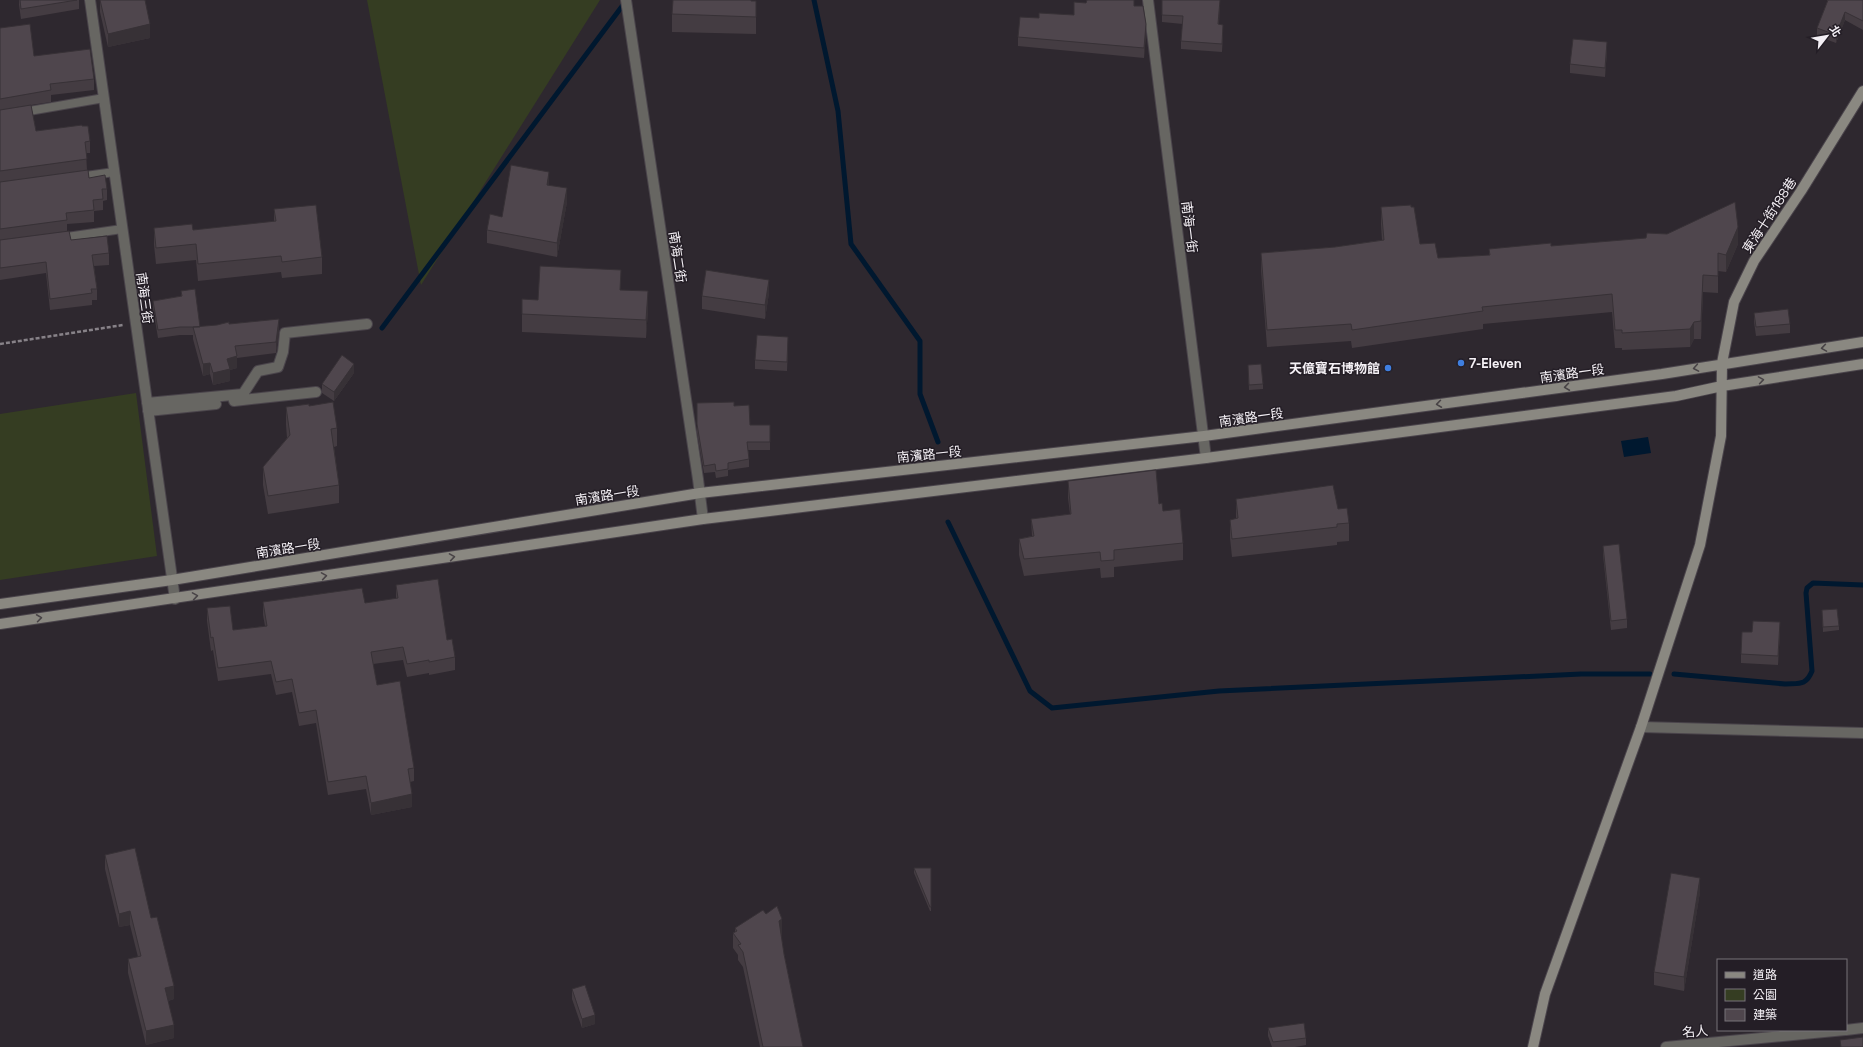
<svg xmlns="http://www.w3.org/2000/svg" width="1863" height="1047" viewBox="0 0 1863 1047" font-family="'Space Grotesk','Noto Sans TC',sans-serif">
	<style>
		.green { fill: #353d22 }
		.water { fill: #00182f }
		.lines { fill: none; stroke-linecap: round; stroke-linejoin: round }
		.stream { stroke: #00182f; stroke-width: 5 }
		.lane-casing { stroke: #4a444b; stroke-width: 10 }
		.street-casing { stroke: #4a444b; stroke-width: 12 }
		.secondary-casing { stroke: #4a444b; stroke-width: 12 }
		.path { stroke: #878288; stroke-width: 2.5; stroke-dasharray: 4 2; stroke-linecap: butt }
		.lane { stroke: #676662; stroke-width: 8 }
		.street { stroke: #676662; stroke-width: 10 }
		.secondary { stroke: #8a8881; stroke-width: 10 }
		.wall { fill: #443c42 }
		.shaded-wall { fill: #373136 }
		.building { fill: #4f464d; stroke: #373136 }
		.oneway { stroke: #484346 }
		.shop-dot { fill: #3f7fe0; stroke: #241e26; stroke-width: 1.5 }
		.labels { text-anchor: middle; stroke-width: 3; stroke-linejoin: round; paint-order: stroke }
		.street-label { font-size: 13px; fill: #f4f0f5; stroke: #241e26 }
		.poi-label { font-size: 13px; font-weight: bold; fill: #f4f0f5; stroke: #241e26; text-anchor: start }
	</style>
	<rect width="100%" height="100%" fill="#2e282f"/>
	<path class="green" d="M367,0H600L421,285Z
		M136,393L157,556L0,580V414Z"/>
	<path class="water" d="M1648,437L1651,453L1624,457L1621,441Z"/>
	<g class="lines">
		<path class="stream" d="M814,0L838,111L851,244L920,341V394L938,442
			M382,328L626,1
			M948,522L1030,691L1052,708L1219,691L1581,674H1650
			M1674,674L1785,684C1799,683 1806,686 1812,671L1806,593L1807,588L1813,583L1863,585"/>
		<defs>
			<path id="lane" d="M0,116L104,98
				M79,177L114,172
				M60,238L122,229"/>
			<path id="street" d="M90,0L175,599
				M626,0L698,479L703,519
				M1148,0L1206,458
				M234,401L316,392
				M147,403L243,394L258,371L278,367L283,352L285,333L367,324
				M148,411L216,404
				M1641,727L1863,733
				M1846,1030L1863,1028
				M1666,1047L1845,1030"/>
			<path id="secondary" d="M0,604L172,580L700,493L1204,436L1662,374L1863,342
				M0,624L703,519L1206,458L1676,396L1722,386L1863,364
				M1533,1047L1545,994L1641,727L1700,545L1721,436L1722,363L1734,302L1754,261L1801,191L1863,91"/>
		</defs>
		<use href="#lane" class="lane-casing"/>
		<use href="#street" class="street-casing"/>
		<use href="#secondary" class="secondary-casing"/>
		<path class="path" d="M0,344L123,325"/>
		<use href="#lane" class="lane"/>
		<use href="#street" class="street"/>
		<use href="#secondary" class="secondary"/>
	</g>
	<path class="wall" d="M19,0H79V9L21,19L19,5Z
		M100,0L150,38L108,47L100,12Z
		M1162,0H1220L1219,24L1223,32L1222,52L1181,49V41L1183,24L1162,22Z
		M1827,0H1863V30L1845,20L1836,43L1817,36V28L1827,2Z
		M751,1H756V34L672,32V14Z
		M1134,6L1146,34L1144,58L1018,46V37L1039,18L1074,15Z
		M0,28L34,56L94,79V90L51,95V102L31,105L36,131L82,126L90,141V153H86L87,170L89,178L107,189V200L103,201V210L94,211V222L67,224V231L71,240L109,253V265L94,266L97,289V300H92V305L50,310L46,273L0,280Z
		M1607,51L1605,77L1570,73V64Z
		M549,185L567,202L557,257L487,243V230L502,217Z
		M1381,207L1420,244L1438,258L1489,255V249L1551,246L1738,244L1726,272L1718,271V293L1703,292L1701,339H1694L1690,347L1622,350V348H1615L1612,312L1483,324V329L1352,348L1351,341L1267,347L1261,270V253L1335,247L1382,240L1381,225Z
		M274,209L322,257V274L282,278L281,272L198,281L196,260L156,264L154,245V228L193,230L274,222Z
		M621,290L648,309L646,338L522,332V314L538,300Z
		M181,291L200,327L229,324L279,331L276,353L237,358V368L230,370V381L213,385L210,374L203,376L193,339V335H180L158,338L153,308V301L181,296Z
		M769,293L765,319L702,309V296Z
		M1754,313L1790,324V333L1756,336L1754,322Z
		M788,346L787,371L755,369V360Z
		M1248,365L1263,384V389L1249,390Z
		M354,373L334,401L322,393V384Z
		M697,403L734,406L750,425H770V450H748L749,459V467L728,470V476L716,478L715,472L704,473L697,432Z
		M309,406L337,428V446L334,447L339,485V503L268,514L263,485V467L287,438L286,425V407Z
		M1068,481L1159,504L1163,511L1183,543V560L1114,567V577L1101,578L1100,568L1024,576L1019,555V539L1032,536L1031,519L1070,514L1068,498Z
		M1236,499L1338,509L1349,523V541L1337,542V545L1232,557L1230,538V520L1236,519Z
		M1603,546L1627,619V628L1611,630L1603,555Z
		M396,585L447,640L455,657V670L429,675V673L407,677L403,660L373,664L377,685L414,768V781L410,782L412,807L371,815L366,789L328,795L316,723L299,726L292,692L276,695L271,674L218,681L213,650L211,651L207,621V608L233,630L265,626L263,615V602L365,603L396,599Z
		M1822,610L1839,626V630L1823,632Z
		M1780,631L1778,665L1741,663V654L1752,632Z
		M105,855L151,918L174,999L168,1001L174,1038L146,1045L128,973V959L138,957L130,925L119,927L105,869Z
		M914,868H931V911H930L914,873Z
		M1700,892L1684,991L1654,985V972Z
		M766,914L782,934L781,935L784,954L803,1047H760L743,967L738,960V955L733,948V933L735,932V928Z
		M572,989L595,1024L582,1028L572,999Z
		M1268,1028L1306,1038V1045L1295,1047H1272L1268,1036Z"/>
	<path class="shaded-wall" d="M1220,0L1218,32V24Z
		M1845,12V20L1836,43V35Z
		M150,24V38L108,47V34Z
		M1146,24V34L1144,58V48Z
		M1223,25V32L1222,52V44Z
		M1607,42V51L1605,77V68Z
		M549,172V186L547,185Z
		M567,188V202L557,257V243Z
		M1738,227V244L1726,272V255Z
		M1703,275V292L1701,339V321Z
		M769,280V293L765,319V305Z
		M648,291V309L646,338V320Z
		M279,319V331L276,353V342Z
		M1694,322V339L1690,347V329Z
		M237,356V368L230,370V381L213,385V373L227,359Z
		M210,363V374L203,376V364Z
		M354,364V373L334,401V392Z
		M1780,622V631L1778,665V656Z
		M412,794V807L371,815V803Z
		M1700,878V892L1684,991V977Z
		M130,911V925L119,927V914Z
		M782,919V934L779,936V921Z
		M174,986V999L165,1002V988Z
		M595,1015V1024L582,1028V1019Z
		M174,1025V1038L146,1045V1031Z"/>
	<path class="building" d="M20,0H77L21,9Z
		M100,0H145L150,24L108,34Z
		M673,0H751V1H756V17L672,14Z
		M1087,0H1134V6H1143L1146,24L1144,48L1018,37L1020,17L1039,18V13L1074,15V2L1086,3Z
		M1162,0H1220L1218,24L1223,25L1222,44L1181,41L1183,16L1162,15Z
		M1828,0H1863V21L1845,12L1836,35L1817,28Z
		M30,24L34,56L90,49L94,79L50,84L51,90L0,99V28Z
		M1573,39L1607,42L1605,68L1570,64Z
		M31,105L36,131L82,125V126H88L90,141L85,142L87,159L0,171V110Z
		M511,165L549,172L547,185L567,188L557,243L487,230L490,214L502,217Z
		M88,170L89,178L105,175L107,189H102L103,199L93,200L94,210L66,213L67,220L0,229V182Z
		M1735,202L1738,227L1726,255L1718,253V276L1703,275L1701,321L1694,322L1690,329L1622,333V330H1615L1612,294L1482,307L1483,311L1352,330L1351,324L1267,330L1261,253L1335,247L1384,240L1381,207L1411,205V207H1414L1420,244L1435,243L1438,258L1490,255L1489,249L1551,243V246L1646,238L1647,233L1667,234Z
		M316,205L322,257L282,262L281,256L198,264L196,244L156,248L154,228L192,224L193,230L276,221L274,209Z
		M69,231L71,240L107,236L109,253L92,255L97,289H91L92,293L50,299L46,262L0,268V240Z
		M540,266L621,270L620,290L648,291L646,320L522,314V299L538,300Z
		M706,270L769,280L765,305L702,296Z
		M195,289L200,327H180L158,330L153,301L182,296L181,291Z
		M1788,309L1790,324L1756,327L1754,313Z
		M279,319L276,342L235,346L237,356L227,359L230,369L213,373L210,363L203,364L193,327L217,325L229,322V324Z
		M757,335L788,337L787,362L755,360Z
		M342,355L354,364L334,392L322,384Z
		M1261,364L1263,384L1249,385L1248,365Z
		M333,402L337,428L331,429L339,485L268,496L263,467L290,435L286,407L309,404V406Z
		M734,402V406L749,405L750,425H770V442H747L749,459L728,463V469L716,471L715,464L704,466L697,424V403Z
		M1156,470L1159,504L1162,503L1163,511L1180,509L1183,543L1114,550V560L1101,561L1100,552L1024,559L1019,539L1034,536L1031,519L1071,514L1068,481Z
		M1333,485L1338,509L1347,508L1349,523L1337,524V527L1232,539L1230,520L1238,518L1236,499Z
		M1619,544L1627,619L1611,621L1603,546Z
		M438,579L447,640L452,639L455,657L429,662V660L407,664L403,647L371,652L377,685L400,681L414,768L408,769L412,794L371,803L366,776L328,782L316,710L299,713L292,679L276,682L271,661L218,668L213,637L211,638L207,608L230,606L233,630L267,626L263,602L362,588L365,603L398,598L396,585Z
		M1837,609L1839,626L1823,627L1822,610Z
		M1753,621L1780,622L1778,656L1741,654L1742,632H1752Z
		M135,848L151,918L157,917L174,986L165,988L174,1025L146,1031L128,959L141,956L130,911L119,914L105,855Z
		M914,868H931V907H930Z
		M1671,873L1700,878L1684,977L1654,972Z
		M777,906L782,919L779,921L784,954L803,1047H763L743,952L738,945L741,944L733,933L737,931L735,928L763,910L766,914Z
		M585,985L595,1015L582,1019L572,989Z
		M1304,1023L1306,1038L1273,1042L1268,1028Z
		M1863,1037V1047H1841L1840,1040Z"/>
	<defs><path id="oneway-chevron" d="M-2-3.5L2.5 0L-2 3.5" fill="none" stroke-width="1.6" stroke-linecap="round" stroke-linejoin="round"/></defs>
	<g class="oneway">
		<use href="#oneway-chevron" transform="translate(1824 348) rotate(171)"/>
		<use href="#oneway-chevron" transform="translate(1696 368) rotate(170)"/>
		<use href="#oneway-chevron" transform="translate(1761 380) rotate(-9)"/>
		<use href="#oneway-chevron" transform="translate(1567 387) rotate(172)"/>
		<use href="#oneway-chevron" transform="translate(1439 404) rotate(172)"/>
		<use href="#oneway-chevron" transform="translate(452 557) rotate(-9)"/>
		<use href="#oneway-chevron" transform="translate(324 576) rotate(-9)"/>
		<use href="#oneway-chevron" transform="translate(195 596) rotate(-9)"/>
		<use href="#oneway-chevron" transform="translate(39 618) rotate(-8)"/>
	</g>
	<g class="shop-dot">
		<circle cx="1461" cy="363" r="4"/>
		<circle cx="1388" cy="368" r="4"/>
	</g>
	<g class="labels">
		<g class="street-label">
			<text transform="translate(1769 215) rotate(-57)" y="5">東海十街188巷</text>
			<text transform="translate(1190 227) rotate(83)" y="5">南海一街</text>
			<text transform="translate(678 257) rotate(81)" y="5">南海二街</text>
			<text transform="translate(145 298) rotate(82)" y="5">南海三街</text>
			<text transform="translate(1572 373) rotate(-8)" y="5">南濱路一段</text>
			<text transform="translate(1251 417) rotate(-8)" y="5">南濱路一段</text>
			<text transform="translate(929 454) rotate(-6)" y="5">南濱路一段</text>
			<text transform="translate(607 495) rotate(-9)" y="5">南濱路一段</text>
			<text transform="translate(288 548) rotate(-9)" y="5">南濱路一段</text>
			<text transform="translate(1695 1031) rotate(-5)" y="5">名人</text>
		</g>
		<g class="poi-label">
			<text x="1469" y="368">7-Eleven</text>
			<text x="1380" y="373" text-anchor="end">天億寶石博物館</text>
		</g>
	</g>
	<rect x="1717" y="959" width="130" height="72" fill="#241e26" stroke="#777279"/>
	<rect x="1725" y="972" width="20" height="6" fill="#8a8881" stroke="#777279"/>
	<text x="1753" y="979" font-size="12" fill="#f4f0f5">道路</text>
	<rect x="1725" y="989" width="20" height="12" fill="#353d22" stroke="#777279"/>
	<text x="1753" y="999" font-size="12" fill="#f4f0f5">公園</text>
	<rect x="1725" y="1009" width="20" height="12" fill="#4f464d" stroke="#777279"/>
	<text x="1753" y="1019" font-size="12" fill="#f4f0f5">建築</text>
	<g transform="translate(1827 36) rotate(59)" stroke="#241e26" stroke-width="3" paint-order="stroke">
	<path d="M0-3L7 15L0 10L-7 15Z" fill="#f4f0f5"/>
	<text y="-6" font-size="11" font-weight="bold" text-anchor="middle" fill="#f4f0f5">北</text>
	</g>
</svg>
